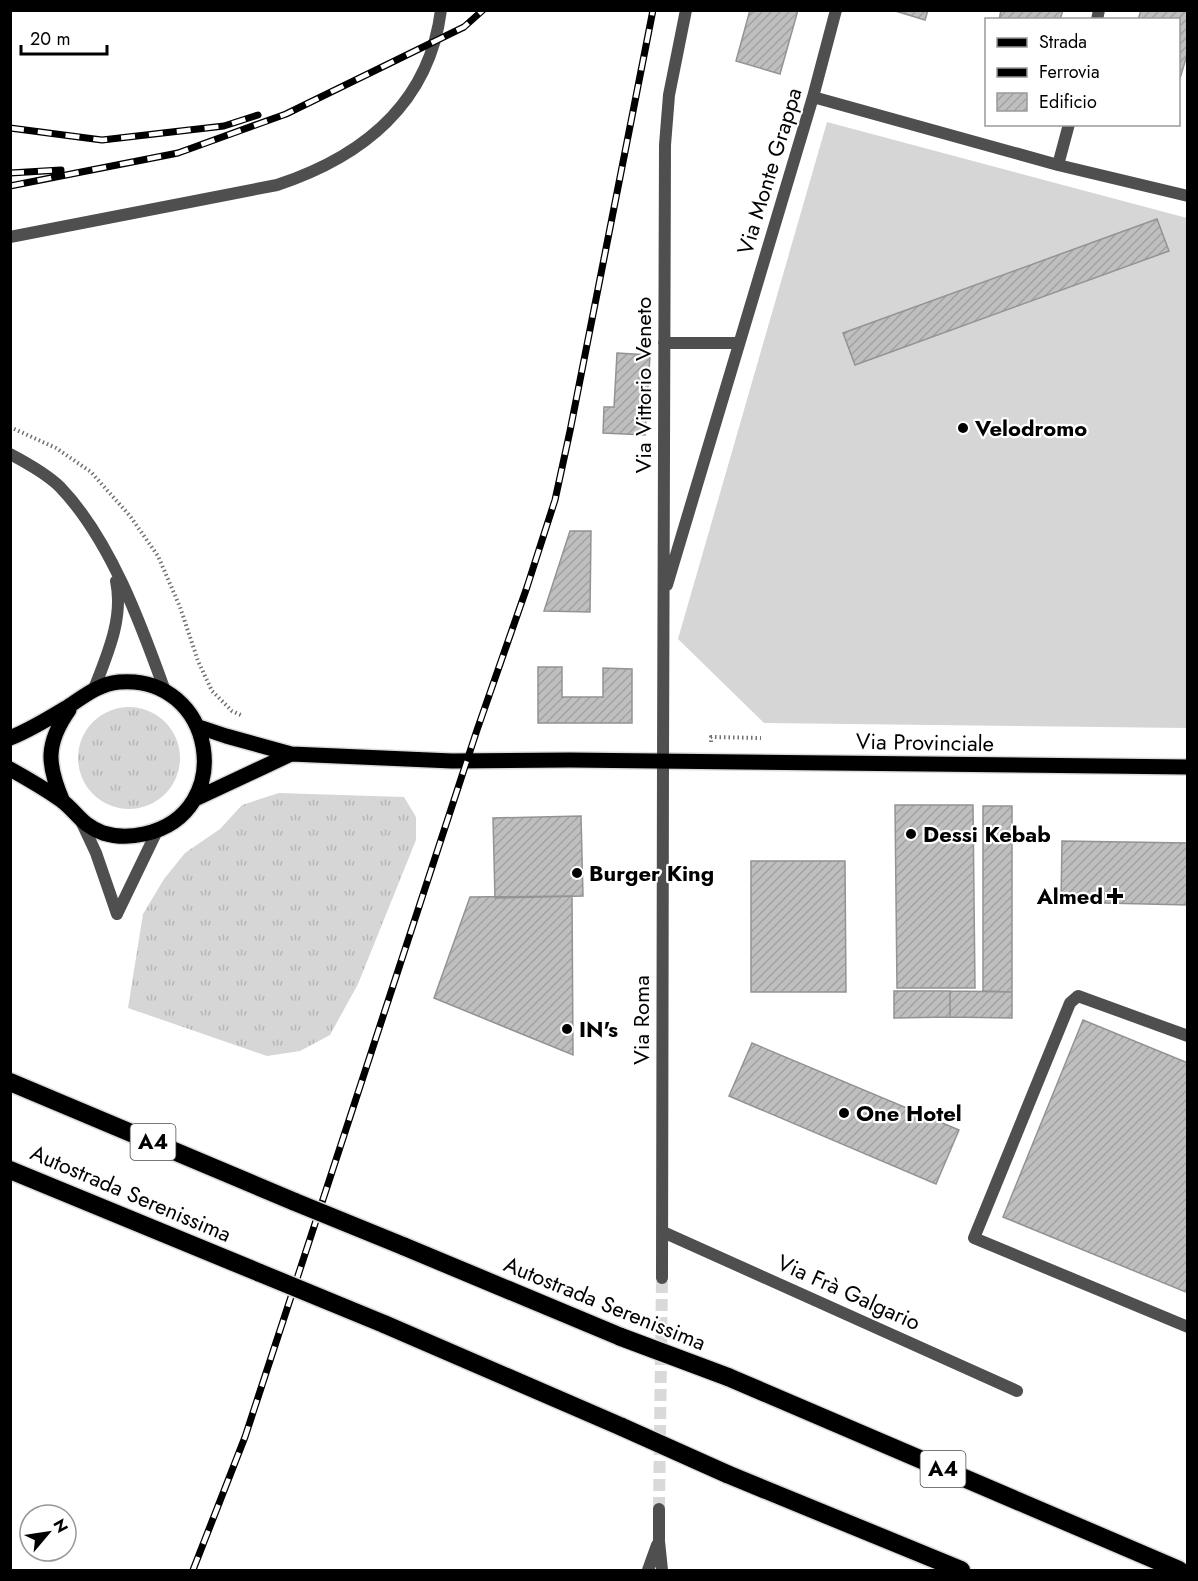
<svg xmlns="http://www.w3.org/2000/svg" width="1198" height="1581" viewBox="0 0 1198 1581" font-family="Jost,sans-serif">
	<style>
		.grass { fill: url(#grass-tufts) }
		.pitch { fill: #d6d6d6 }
		.building { fill: url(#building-hatch); stroke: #939393; stroke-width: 1.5 }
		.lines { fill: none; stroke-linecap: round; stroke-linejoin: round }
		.tertiary-tunnel { stroke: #d9d9d9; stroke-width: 12; stroke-dasharray: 12 6; stroke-linecap: butt }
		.primary-casing { stroke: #dbdbdb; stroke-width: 18 }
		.motorway-casing { stroke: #dbdbdb; stroke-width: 21 }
		.path { stroke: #717171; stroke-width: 4; stroke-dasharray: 1.5 3; stroke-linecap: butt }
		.service { stroke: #4f4f4f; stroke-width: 12 }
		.minor { stroke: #4f4f4f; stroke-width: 12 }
		.tertiary { stroke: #4f4f4f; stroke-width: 12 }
		.primary { stroke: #000; stroke-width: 15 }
		.motorway { stroke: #000; stroke-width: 18 }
		.rail-casing { stroke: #000; stroke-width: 7 }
		.rail { stroke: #fff; stroke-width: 4.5; stroke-dasharray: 14; stroke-linecap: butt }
		.motorway-bridge-casing { stroke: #dbdbdb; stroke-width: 21; stroke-linecap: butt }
		.motorway-bridge { stroke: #000; stroke-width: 18 }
		.poi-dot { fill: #000; stroke: #fff; stroke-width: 2 }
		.labels { text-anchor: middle; stroke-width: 4.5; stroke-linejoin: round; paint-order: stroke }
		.shield { fill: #fff; stroke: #4c4c4c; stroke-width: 1.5 }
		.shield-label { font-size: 21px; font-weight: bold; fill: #000 }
		.street-label { font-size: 22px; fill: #000; stroke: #fff }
		.poi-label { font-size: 22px; font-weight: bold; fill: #000; stroke: #fff; text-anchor: start }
	</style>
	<defs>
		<pattern id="grass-tufts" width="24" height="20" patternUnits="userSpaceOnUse" patternTransform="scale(1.5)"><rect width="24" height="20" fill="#d6d6d6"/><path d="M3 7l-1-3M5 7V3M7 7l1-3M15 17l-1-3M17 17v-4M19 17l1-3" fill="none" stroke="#b6b6b6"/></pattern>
		<pattern id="building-hatch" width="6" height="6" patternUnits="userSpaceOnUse" patternTransform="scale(1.5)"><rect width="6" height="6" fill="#bfbfbf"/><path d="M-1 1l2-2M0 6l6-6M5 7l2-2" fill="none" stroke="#a2a2a2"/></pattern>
	</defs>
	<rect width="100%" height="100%" fill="#fff"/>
	<path class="grass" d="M78 758a51 51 0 1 1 102 0a51 51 0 1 1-102 0Z
		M279,793L404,797L416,817V840L358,984L330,1035L300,1051L267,1056L128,1008L143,914L164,879L185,853L220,829L242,805Z"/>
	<path class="pitch" d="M827,122L1187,218V728L764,723L678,639Z"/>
	<path class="building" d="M750,10H798L780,74L736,61Z
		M892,10H928L925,20Z
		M1001,10H1063L1060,20H999Z
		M1141,10H1188V52L1178,85V20H1138Z
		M1157,219L1169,251L855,365L843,333Z
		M617,353L650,355L645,435L603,433L604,407H614Z
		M570,531H591L590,612L544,611Z
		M538,667H562V697H603V668L632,669V723H538Z
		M895,805H973L975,988H897Z
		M983,806H1012V992L983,991Z
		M581,816L583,896L495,898L493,818Z
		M1062,841L1188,843V905L1061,902Z
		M751,861H845L846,992H751Z
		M572,896L573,1055L434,998L470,897Z
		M894,991H950V1017L894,1018Z
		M950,991L1012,992V1018L950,1017Z
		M1083,1020L1188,1063V1293L1003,1217Z
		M752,1043L959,1130L936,1184L729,1096Z"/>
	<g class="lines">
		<path class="tertiary-tunnel" d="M659,1509L662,1278"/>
		<defs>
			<path id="primary" d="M199,727L226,736L291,754L452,761L570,760L1188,767
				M10,738C30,730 48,719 66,708C83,697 98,684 119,682C215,674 239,813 144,834C131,837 116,837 103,833C81,825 77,812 61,800C45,789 28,779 10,769
				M195,799L291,754
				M63,802C47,765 45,744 69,710"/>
			<path id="motorway" d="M10,1082L295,1202
				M10,1170L260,1273
				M403,1246L621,1337
				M384,1324L622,1427
				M728,1377L1179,1570
				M727,1474L961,1570"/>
		</defs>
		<use href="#primary" class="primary-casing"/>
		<use href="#motorway" class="motorway-casing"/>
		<path class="path" d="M10,427L56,448L91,472L130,516L158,556L180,607L198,661L212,691L232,711L243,716
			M711,742V737L761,738"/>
		<path class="service" d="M10,237L277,185C362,157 429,104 441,10
			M81,821L96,853L117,914
			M117,914L157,831
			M1188,1036L1078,996L1070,1003L974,1238L1188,1327"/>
		<path class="minor" d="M1097,20L1099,10
			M813,97L1058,165L1188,196
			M1058,165L1069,124
			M664,343H739
			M10,454C27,463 47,474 60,487C110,539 141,624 165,691
			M667,585L813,97L836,10
			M94,689C107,655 124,618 116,581
			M663,761L665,145L669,95L686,10
			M663,1232L1017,1391"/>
		<path class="tertiary" d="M662,1278L663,761
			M659,1509V1541L662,1570
			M648,1570L657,1545"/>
		<use href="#primary" class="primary"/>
		<use href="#motorway" class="motorway"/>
		<defs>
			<path id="rail" d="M10,128L102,140L224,126L258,115
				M10,173L61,170
				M10,186L178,153L286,114L464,27L483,10
				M193,1570L245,1437L477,730L527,587L555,500L570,431L653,10"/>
		</defs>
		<use href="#rail" class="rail-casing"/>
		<use href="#rail" class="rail"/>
		<defs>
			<path id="motorway-bridge" d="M295,1202L403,1246
				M260,1273L384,1324
				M621,1337L728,1377
				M622,1427L727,1474"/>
		</defs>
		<use href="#motorway-bridge" class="motorway-bridge-casing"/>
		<use href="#motorway-bridge" class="motorway-bridge"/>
	</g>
	<g class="poi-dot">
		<circle cx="963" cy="428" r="6"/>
		<circle cx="911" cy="834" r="6"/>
		<circle cx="577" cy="873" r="6"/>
		<path d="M1112 887h6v6h6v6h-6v6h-6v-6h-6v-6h6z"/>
		<circle cx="567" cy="1029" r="6"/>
		<circle cx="844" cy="1113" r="6"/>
	</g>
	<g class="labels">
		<g class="shield">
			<rect x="130.5" y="1124" width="45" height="36" rx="4.5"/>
			<rect x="920.5" y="1451" width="45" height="36" rx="4.5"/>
		</g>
		<g class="shield-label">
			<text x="153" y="1149">A4</text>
			<text x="943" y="1476">A4</text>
		</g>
		<g class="street-label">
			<text transform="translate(769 171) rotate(-73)" y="8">Via Monte Grappa</text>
			<text transform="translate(643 385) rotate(-90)" y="8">Via Vittorio Veneto</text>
			<text transform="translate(925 742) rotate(1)" y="8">Via Provinciale</text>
			<text transform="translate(641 1020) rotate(-90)" y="8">Via Roma</text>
			<text transform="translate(131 1193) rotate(23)" y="8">Autostrada Serenissima</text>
			<text transform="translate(849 1292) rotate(24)" y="8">Via Frà Galgario</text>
			<text transform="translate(605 1303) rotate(22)" y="8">Autostrada Serenissima</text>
		</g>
		<g class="poi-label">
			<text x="975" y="436">Velodromo</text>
			<text x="923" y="842">Dessi Kebab</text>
			<text x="589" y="881">Burger King</text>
			<text x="1103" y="904" text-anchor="end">Almed</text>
			<text x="579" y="1037">IN's</text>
			<text x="856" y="1121">One Hotel</text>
		</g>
	</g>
	<rect width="1198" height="1581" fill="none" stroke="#000000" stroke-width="24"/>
	<rect x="985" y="18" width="195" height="108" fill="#ffffff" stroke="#999999" stroke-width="1.5"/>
	<rect x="997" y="38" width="30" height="9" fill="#000000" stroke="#999999" stroke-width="1.5"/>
	<text x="1039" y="48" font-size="18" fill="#000000">Strada</text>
	<rect x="997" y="68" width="30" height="9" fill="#000000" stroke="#999999" stroke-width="1.5"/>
	<text x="1039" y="78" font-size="18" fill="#000000">Ferrovia</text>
	<rect x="997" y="93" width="30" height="18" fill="url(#building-hatch)" stroke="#999999" stroke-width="1.5"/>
	<text x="1039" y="108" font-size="18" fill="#000000">Edificio</text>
	<g transform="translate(48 1533) rotate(61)"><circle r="28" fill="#ffffff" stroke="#999999" stroke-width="1.5"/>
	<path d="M0-4.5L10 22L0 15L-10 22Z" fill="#000000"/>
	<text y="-9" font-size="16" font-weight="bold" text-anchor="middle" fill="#000000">N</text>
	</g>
	<path d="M21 45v9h86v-9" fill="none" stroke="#000000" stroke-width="3"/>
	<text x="30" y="45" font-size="18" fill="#000000" stroke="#ffffff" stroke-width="4.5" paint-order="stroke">20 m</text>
</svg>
